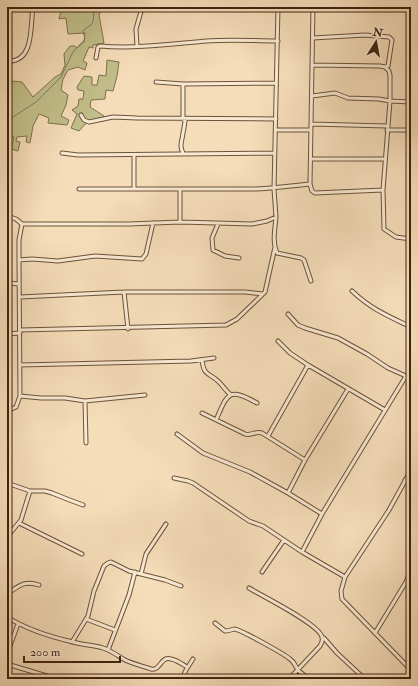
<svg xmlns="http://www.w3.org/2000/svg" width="418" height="686" viewBox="0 0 418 686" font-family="'IM FELL Double Pica',serif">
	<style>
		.green { fill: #c2bf8a; stroke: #80714d }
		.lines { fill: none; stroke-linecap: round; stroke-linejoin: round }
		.stream { stroke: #777e71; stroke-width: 1 }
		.minor-casing { stroke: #6c523a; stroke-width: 5 }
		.minor { stroke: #f8e9d2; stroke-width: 3 }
	</style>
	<rect width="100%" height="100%" fill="#f5ddb9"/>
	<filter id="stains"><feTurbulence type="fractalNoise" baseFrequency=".005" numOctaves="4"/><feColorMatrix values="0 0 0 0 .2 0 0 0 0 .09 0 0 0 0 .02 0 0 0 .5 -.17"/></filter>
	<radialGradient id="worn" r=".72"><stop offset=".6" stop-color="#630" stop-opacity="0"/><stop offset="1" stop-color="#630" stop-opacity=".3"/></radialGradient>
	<path class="green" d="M62,7H110L101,10L99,15L104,43L93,45V48L89,47L83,61L87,63L85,70L78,67L68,70L63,79L61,90L68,95L66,105L61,116L69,120L67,125L48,123L49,118L39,114L33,126L30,143L26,142L27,136L17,137L16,141L20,142L18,151L11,149L14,137L7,135V113H9L12,108L8,105L10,102L7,100V83L12,81L22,82L33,97L55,77L61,74L65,65L64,54L70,46H75L77,48L84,42L85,33L68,34L66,18L59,19Z
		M107,60L119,62L117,76L113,91L106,90L105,99L91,100L90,107L104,116L103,118L88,121L79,131L71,128L77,114L72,110L78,106L79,99H83L84,91L78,90L77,87L84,76L92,77V85H97L99,75L106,76Z"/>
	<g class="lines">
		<path class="stream" d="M7,121L36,102L61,77L73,52L85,39L83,31C86,28 88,27 91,25C95,21 93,12 94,7"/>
		<defs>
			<path id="minor" d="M7,8H33
				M195,9L278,8
				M313,38L365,35L389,37L392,40L388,66L385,67
				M137,46L136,29L142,8L143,7
				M96,58L98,47L100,46C135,49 172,44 207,41C230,39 254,41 278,41
				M7,61C35,63 30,25 33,7
				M312,65L380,66L385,67L389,71L390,75V101L383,190L384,229L396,237L411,239
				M156,82L183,84L276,83
				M312,96L335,93L348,98L379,99L390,101L411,102
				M81,115L84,120L89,122L113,117L137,118L276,119
				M183,119V84
				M311,124L387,126
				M276,130H311
				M387,130H411
				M62,153L78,155L275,153
				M183,153C179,145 182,142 183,133C184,128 185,124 185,119
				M311,159H385
				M310,184L312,191L315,193L383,190
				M79,189H253C272,189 290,186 310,184L313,7
				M134,189V155
				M180,189V222
				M7,216L16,219L22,224L19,240V260L20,396L16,407L7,411
				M276,217C275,229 272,242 277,253L301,258L304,260L311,281
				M22,224H129L180,222L252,224L267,221L276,217L274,189L278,7
				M218,224L212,238L213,250L225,256L239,258
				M19,260L32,259L58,261L95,256L142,259L146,254L153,223
				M7,283L19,284
				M352,291C371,309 388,316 411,327
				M124,292L128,329
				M20,297L124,292H245L263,294L265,292L275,247
				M288,314L298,325L305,328L338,338L367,354L388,368L406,376L322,514L302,552
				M20,330L226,325L237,319L262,295
				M7,334L20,333
				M278,341L290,353L308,365L385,410
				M202,360C204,377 209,372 219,382C223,386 226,391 230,394
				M20,365L191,361L214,358
				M20,396L41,398H65L85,401L145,395
				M85,401L86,443
				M202,413L245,434C251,436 255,431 262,433L305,460
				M216,420C228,393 228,387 257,403
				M177,434L203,453L250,472L288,493L322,514
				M268,436L308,365
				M174,478L188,481L193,483L249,521L263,526L302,552L345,577L341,591L342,599L411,670
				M405,480L411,484
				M7,483L30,491H45L52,493L67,499L83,505
				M288,493L305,460L348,389
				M19,523L82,554
				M7,537L21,520L30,491
				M262,572L284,540
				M141,574L146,554L166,524
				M345,577L389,510L411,470
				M249,588C262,596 319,624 322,637C323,640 322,643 320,646L289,679
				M7,594C19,586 24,580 39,585
				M7,617C26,629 51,637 73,642C83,645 94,645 103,648C112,651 118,656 125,660C133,664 143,666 151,669C161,671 160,656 171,659C177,660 182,664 187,667
				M86,619L115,630
				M215,623L225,631C229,631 231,630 234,629C240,629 284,654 290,659C295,662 295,667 299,671C302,674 306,676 309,679
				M375,633L406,582L411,570
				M322,638H324L337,653L365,679
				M72,642L88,616L94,591L104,566L108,563L111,562L129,571L165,580L181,586
				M108,650L129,595L135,572
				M7,654L18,624
				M7,664L57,679
				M407,666L411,659
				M182,679L186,670L193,659"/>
		</defs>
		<use href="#minor" class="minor-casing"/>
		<use href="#minor" class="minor"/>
	</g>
	<rect width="418" height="686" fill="none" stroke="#f5ddb9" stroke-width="24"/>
	<rect x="8" y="8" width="402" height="670" fill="none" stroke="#3f2310" stroke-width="2"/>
	<rect x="12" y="12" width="394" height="662" fill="none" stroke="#3f2310"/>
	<g transform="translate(376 42) rotate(11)" stroke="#f8e9d2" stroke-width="3" paint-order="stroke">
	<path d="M0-3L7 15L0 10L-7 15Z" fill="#3f2310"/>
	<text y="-6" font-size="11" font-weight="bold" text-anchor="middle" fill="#3f2310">N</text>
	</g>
	<path d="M24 656v6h96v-6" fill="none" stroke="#3f2310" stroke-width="2"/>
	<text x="30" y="656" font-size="12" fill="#3f2310" stroke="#f8e9d2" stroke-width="3" paint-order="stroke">200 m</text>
	<rect width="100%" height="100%" filter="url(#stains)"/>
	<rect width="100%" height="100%" fill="url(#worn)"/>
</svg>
